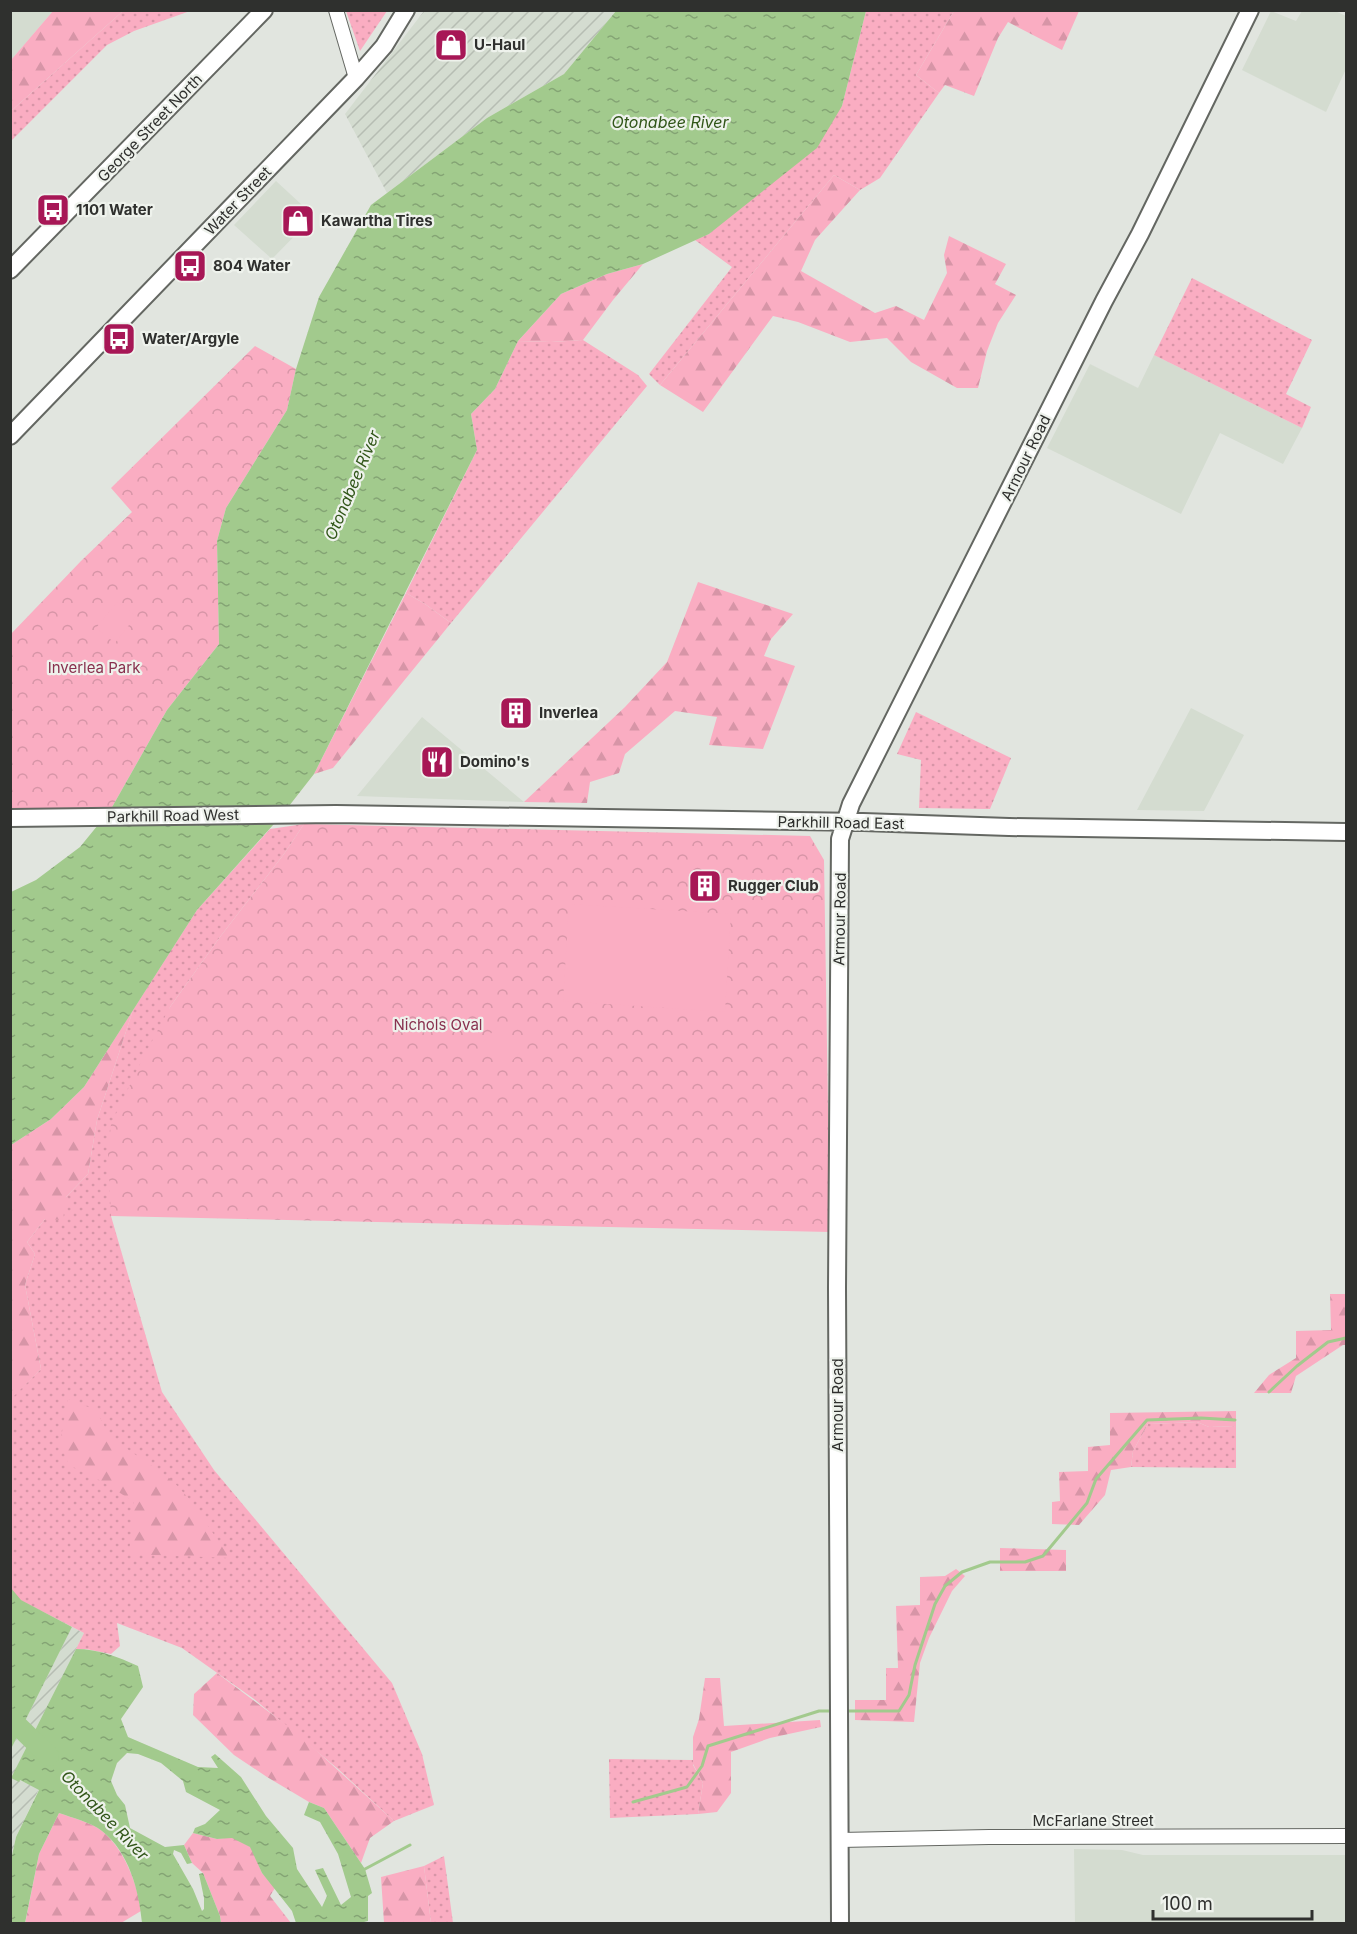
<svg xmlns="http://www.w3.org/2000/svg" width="1357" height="1934" viewBox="0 0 1357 1934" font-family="Inter,sans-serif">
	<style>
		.built { fill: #d4dcd0 }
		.industrial { fill: url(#industrial-furrows) }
		.grass { fill: url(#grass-dots) }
		.forest { fill: url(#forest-firs) }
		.park { fill: url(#park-crowns) }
		.garden { fill: #faadc2 }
		.water { fill: url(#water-ripples) }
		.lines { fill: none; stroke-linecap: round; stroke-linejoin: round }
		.stream { stroke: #a2ca8d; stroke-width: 3 }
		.river { stroke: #a2ca8d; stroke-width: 20 }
		.tertiary-casing { stroke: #646762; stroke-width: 16 }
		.secondary-casing { stroke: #646762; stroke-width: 20 }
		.tertiary { stroke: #fff; stroke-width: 14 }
		.secondary { stroke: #fff; stroke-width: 16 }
		.labels { text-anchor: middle; stroke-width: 4.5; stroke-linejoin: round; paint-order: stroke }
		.poi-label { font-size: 15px; font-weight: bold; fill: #2f302e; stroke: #eef2ec; text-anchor: start }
		.street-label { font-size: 15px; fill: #2f302e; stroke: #eef2ec }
		.park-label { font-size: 15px; fill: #88304e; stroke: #eef2ec }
		.water-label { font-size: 16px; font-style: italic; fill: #315619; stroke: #eef2ec }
	</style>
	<defs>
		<pattern id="industrial-furrows" width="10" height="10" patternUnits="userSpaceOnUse" patternTransform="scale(1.5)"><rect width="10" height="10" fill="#d4dcd0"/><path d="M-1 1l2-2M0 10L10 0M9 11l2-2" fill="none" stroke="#b6bdb3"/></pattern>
		<pattern id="grass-dots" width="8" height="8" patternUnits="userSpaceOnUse" patternTransform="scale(1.5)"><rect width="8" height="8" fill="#faadc2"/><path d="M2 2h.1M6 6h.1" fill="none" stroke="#d795a7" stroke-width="1.8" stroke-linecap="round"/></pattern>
		<pattern id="forest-firs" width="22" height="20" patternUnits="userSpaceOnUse" patternTransform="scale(1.5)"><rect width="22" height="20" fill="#faadc2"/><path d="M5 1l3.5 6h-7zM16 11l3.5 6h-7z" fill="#d795a7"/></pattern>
		<pattern id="park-crowns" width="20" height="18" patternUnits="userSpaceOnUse" patternTransform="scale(1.5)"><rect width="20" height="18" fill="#faadc2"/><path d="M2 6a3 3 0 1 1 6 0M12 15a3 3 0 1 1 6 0" fill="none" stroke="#d795a7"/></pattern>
		<pattern id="water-ripples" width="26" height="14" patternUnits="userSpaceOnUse" patternTransform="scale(1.5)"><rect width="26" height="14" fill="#a2ca8d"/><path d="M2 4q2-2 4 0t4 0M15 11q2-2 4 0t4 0" fill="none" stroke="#84a474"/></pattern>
	</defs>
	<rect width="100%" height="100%" fill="#e1e5df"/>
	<path class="built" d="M11,11H53L11,60Z
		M1271,11L1296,21L1302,11H1335L1346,16V69L1326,112L1242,70Z
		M276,181L314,216L272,259L234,225Z
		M1154,355L1302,428L1283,464L1220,433L1181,514L1047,448L1090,364L1138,388Z
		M1191,708L1244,735L1204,811L1137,810Z
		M422,717L524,802L357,796Z
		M1074,1849L1122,1850L1143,1855H1346V1923H1075Z"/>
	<path class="industrial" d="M424,11H616L564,74L487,118L387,193L345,114Z
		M72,1627L84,1633L12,1777L39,1789L16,1837L11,1860V1749Z"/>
	<path class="grass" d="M123,11H190L134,31L107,45L11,141V111Z
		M346,11H387L360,51Z
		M866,11H954L916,75L939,93L880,178L860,190L834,175L660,385L649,374L732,267L695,240L709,234L842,106Z
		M1192,278L1312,340L1286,394L1311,407L1302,428L1154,355Z
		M583,340L638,375L647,386L451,623L425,604L406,593L477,450L471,414L495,389L518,341L551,342Z
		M916,712L1011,758L990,809L919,808L921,760L897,754Z
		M304,824L284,854L220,937L170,1007L111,1216L162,1392L214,1470L392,1683L422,1754L434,1805L394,1821L338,1769L254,1699L182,1648L117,1623L120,1646L111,1654L86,1649H76L84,1633L20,1600L10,1588V1399L41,1369L25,1285L35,1254L27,1242L45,1219L88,1174L97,1120L133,1010L197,910L270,829Z
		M1197,1422L1209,1427L1236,1426V1468L1131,1467L1133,1451L1148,1424Z
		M609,1759L693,1760V1765L703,1783L698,1814L610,1818Z
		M444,1856L453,1923H431L424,1866Z"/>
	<path class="forest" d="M53,11H123L11,111V60Z
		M954,11V10L1079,11L1062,50L1008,22L998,38L974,96L945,85L939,93L916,75Z
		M834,175L860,190L815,240L801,271L875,313L896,306L924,320L947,273L944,255L949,236L1006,264L995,284L1016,295L998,323L987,351L978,388H957L911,362L887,338L850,342L798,322L773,316L703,412L660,385Z
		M643,264L613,300L583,340L551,342L518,341L561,294L607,274Z
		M698,582L793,614L771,639L764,656L795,666L763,749L709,745L717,717L675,711L625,754L619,773L590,782L587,803L524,802L625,707L667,662Z
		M406,593L425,604L451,623L333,768L314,774Z
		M133,1010L97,1120L88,1174L66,1197L63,1220L45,1219L27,1242L35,1254L25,1285L41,1369L11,1399V1145L51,1119L84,1087Z
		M1330,1294H1346V1345H1343L1296,1376L1291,1393H1254L1269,1375L1296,1358V1331L1331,1330Z
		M68,1399L96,1410L110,1437L172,1480L191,1501L230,1558L129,1554L134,1502L103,1482L69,1465L60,1443Z
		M1236,1411V1426L1209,1427L1197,1422L1148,1424L1133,1451L1131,1467L1111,1470L1105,1495L1079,1525L1052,1524V1502L1060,1501L1059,1472L1088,1471V1447L1110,1445V1413Z
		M1000,1548L1066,1550V1571H1000Z
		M956,1569L965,1576L952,1591L929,1638L920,1663L914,1722L855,1720V1700H886V1668H898L896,1606L920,1605V1577L945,1576Z
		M217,1673L297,1733L394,1821L370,1838L361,1863L324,1808L309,1802L267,1777L234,1755L193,1715L194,1694Z
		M705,1678H720L724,1726L820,1720L821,1727L770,1738L731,1752V1793L717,1812L698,1814L703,1783L693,1764V1737L699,1719Z
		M59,1813C73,1818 90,1822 102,1831C125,1850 137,1883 141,1911L121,1923L25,1924L39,1854Z
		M193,1833L217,1839L232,1837L251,1847L262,1873L275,1888L270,1896L291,1923H221L220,1916L203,1873L192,1863L184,1845Z
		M424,1866L431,1923H384L381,1877Z"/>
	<path class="park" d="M255,346L296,369L287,410L226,508L217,541L219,644L167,710L111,809L11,808L10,635L81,561L132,512L111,488Z
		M304,824L810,836L824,860L830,1232L111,1216L108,1153L111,1124L141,1062L170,1007L220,937L284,854Z"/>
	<path class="garden" d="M117,602L136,616L115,643L96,628Z
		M569,904L731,914L725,1012L563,1001Z
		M498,1026L522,1050L507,1066L483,1042Z"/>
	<path class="water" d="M616,11H866L842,106L817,148L709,234L643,264L607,274L561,294L518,341L495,389L471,414L477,450L314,774L282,815L197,910L84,1087L51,1119L11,1145V892L36,880L80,847L111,809L167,710L219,644L217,541L226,508L287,410L296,369L319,297L371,205L487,118L564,74Z
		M11,1588L21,1600L72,1627L11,1749Z
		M76,1649C99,1649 118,1657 138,1666L143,1687L121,1719L128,1737L198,1767L218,1768L211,1757L215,1754L241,1777L266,1816L293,1848L297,1869L322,1907L327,1896L315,1870L323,1868L341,1905L351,1897L338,1854L320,1822L304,1815L309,1802L324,1808L365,1869L372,1893L368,1896V1921L356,1924L296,1923L292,1911L262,1873L250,1847L232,1838L217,1839L193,1833L195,1828L205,1824L220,1810L186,1792L183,1781L161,1763L138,1754L127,1753L117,1763L111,1781L117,1795L125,1805L130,1828L165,1847L184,1845L192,1863L187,1864L181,1853L174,1850L173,1854L193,1889L202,1911L204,1909V1898L199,1874L203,1873L220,1916L221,1923H142C139,1891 129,1852 102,1831C90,1822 73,1818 59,1813L39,1854L25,1923H11V1860L16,1837L39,1790L20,1780L19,1782L11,1778Z"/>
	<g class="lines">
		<path class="stream" d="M1269,1392L1297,1366L1328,1342L1346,1338
			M844,1711H899L909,1695L915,1665L935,1604L945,1586L962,1572L990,1562H1025L1043,1556L1087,1503L1096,1479L1147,1420L1201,1418L1235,1420
			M633,1802L687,1787L702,1766L708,1746L819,1711H834
			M365,1869L410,1845"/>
		<path class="river" d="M10,1718L49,1756"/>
		<defs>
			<path id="tertiary" d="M336,10L356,78
				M840,1840L989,1837L1346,1836"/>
			<path id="secondary" d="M10,270L264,10
				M10,436L356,78L384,46L406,10
				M10,818L336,814L863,822L1009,827L1346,832
				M840,1924L837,1288L840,839L851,804L1104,301L1140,234L1250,10"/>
		</defs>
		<use href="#tertiary" class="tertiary-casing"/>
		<use href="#secondary" class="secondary-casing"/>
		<use href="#tertiary" class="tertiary"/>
		<use href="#secondary" class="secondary"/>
	</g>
	<defs>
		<symbol id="shop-square" viewBox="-11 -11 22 22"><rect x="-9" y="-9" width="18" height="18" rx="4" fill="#a71756" stroke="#eef2ec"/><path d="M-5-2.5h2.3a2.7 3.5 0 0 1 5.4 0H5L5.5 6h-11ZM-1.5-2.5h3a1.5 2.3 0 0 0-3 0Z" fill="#fff"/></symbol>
		<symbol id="bus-square" viewBox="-11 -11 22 22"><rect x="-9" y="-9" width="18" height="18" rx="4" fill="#a71756" stroke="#eef2ec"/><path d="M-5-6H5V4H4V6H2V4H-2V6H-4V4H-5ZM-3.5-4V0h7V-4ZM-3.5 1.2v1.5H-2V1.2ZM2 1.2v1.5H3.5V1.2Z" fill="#fff"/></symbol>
		<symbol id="building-square" viewBox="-11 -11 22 22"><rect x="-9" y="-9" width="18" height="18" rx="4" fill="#a71756" stroke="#eef2ec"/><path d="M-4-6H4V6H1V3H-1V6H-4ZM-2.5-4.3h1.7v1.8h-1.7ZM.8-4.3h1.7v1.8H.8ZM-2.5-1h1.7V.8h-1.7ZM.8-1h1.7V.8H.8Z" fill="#fff"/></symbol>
		<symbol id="restaurant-square" viewBox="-11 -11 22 22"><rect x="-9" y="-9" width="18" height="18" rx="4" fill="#a71756" stroke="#eef2ec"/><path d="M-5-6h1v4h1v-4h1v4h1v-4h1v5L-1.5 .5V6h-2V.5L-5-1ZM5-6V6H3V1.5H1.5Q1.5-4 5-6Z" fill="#fff"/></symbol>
	</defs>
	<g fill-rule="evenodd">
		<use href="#shop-square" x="432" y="26" width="38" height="38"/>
		<use href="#bus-square" x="34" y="191" width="38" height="38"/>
		<use href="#shop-square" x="279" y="202" width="38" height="38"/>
		<use href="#bus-square" x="171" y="247" width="38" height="38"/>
		<use href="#bus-square" x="100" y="320" width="38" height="38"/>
		<use href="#building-square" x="497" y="694" width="38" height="38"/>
		<use href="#restaurant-square" x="418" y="743" width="38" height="38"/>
		<use href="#building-square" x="686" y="867" width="38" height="38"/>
	</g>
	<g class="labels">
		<g class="poi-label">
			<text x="474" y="50">U-Haul</text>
			<text x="76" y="215">1101 Water</text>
			<text x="321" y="226">Kawartha Tires</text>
			<text x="213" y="271">804 Water</text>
			<text x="142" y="344">Water/Argyle</text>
			<text x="539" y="718">Inverlea</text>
			<text x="460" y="767">Domino's</text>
			<text x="728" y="891">Rugger Club</text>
		</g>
		<g class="street-label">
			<text transform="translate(150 128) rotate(-46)" y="5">George Street North</text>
			<text transform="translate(238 201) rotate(-46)" y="5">Water Street</text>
			<text transform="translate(1026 458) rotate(-64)" y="5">Armour Road</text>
			<text transform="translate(173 816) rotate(-1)" y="5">Parkhill Road West</text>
			<text transform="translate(841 823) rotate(1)" y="5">Parkhill Road East</text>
			<text transform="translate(840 919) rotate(-89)" y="5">Armour Road</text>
			<text transform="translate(838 1405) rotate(-90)" y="5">Armour Road</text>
			<text x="1093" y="1826">McFarlane Street</text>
		</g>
		<g class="park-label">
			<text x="94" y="673">Inverlea Park</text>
			<text x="438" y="1030">Nichols Oval</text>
		</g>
		<g class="water-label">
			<text x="670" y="128">Otonabee River</text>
			<text transform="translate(352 485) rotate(-67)" y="6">Otonabee River</text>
			<text transform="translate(105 1815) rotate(46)" y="6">Otonabee River</text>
		</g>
	</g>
	<rect width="1357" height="1934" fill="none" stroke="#2f302e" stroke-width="24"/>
	<path d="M1153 1910v9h159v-9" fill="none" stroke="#2f302e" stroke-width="3"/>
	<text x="1162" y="1910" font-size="18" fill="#2f302e" stroke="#eef2ec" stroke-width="4.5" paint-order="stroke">100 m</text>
</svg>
